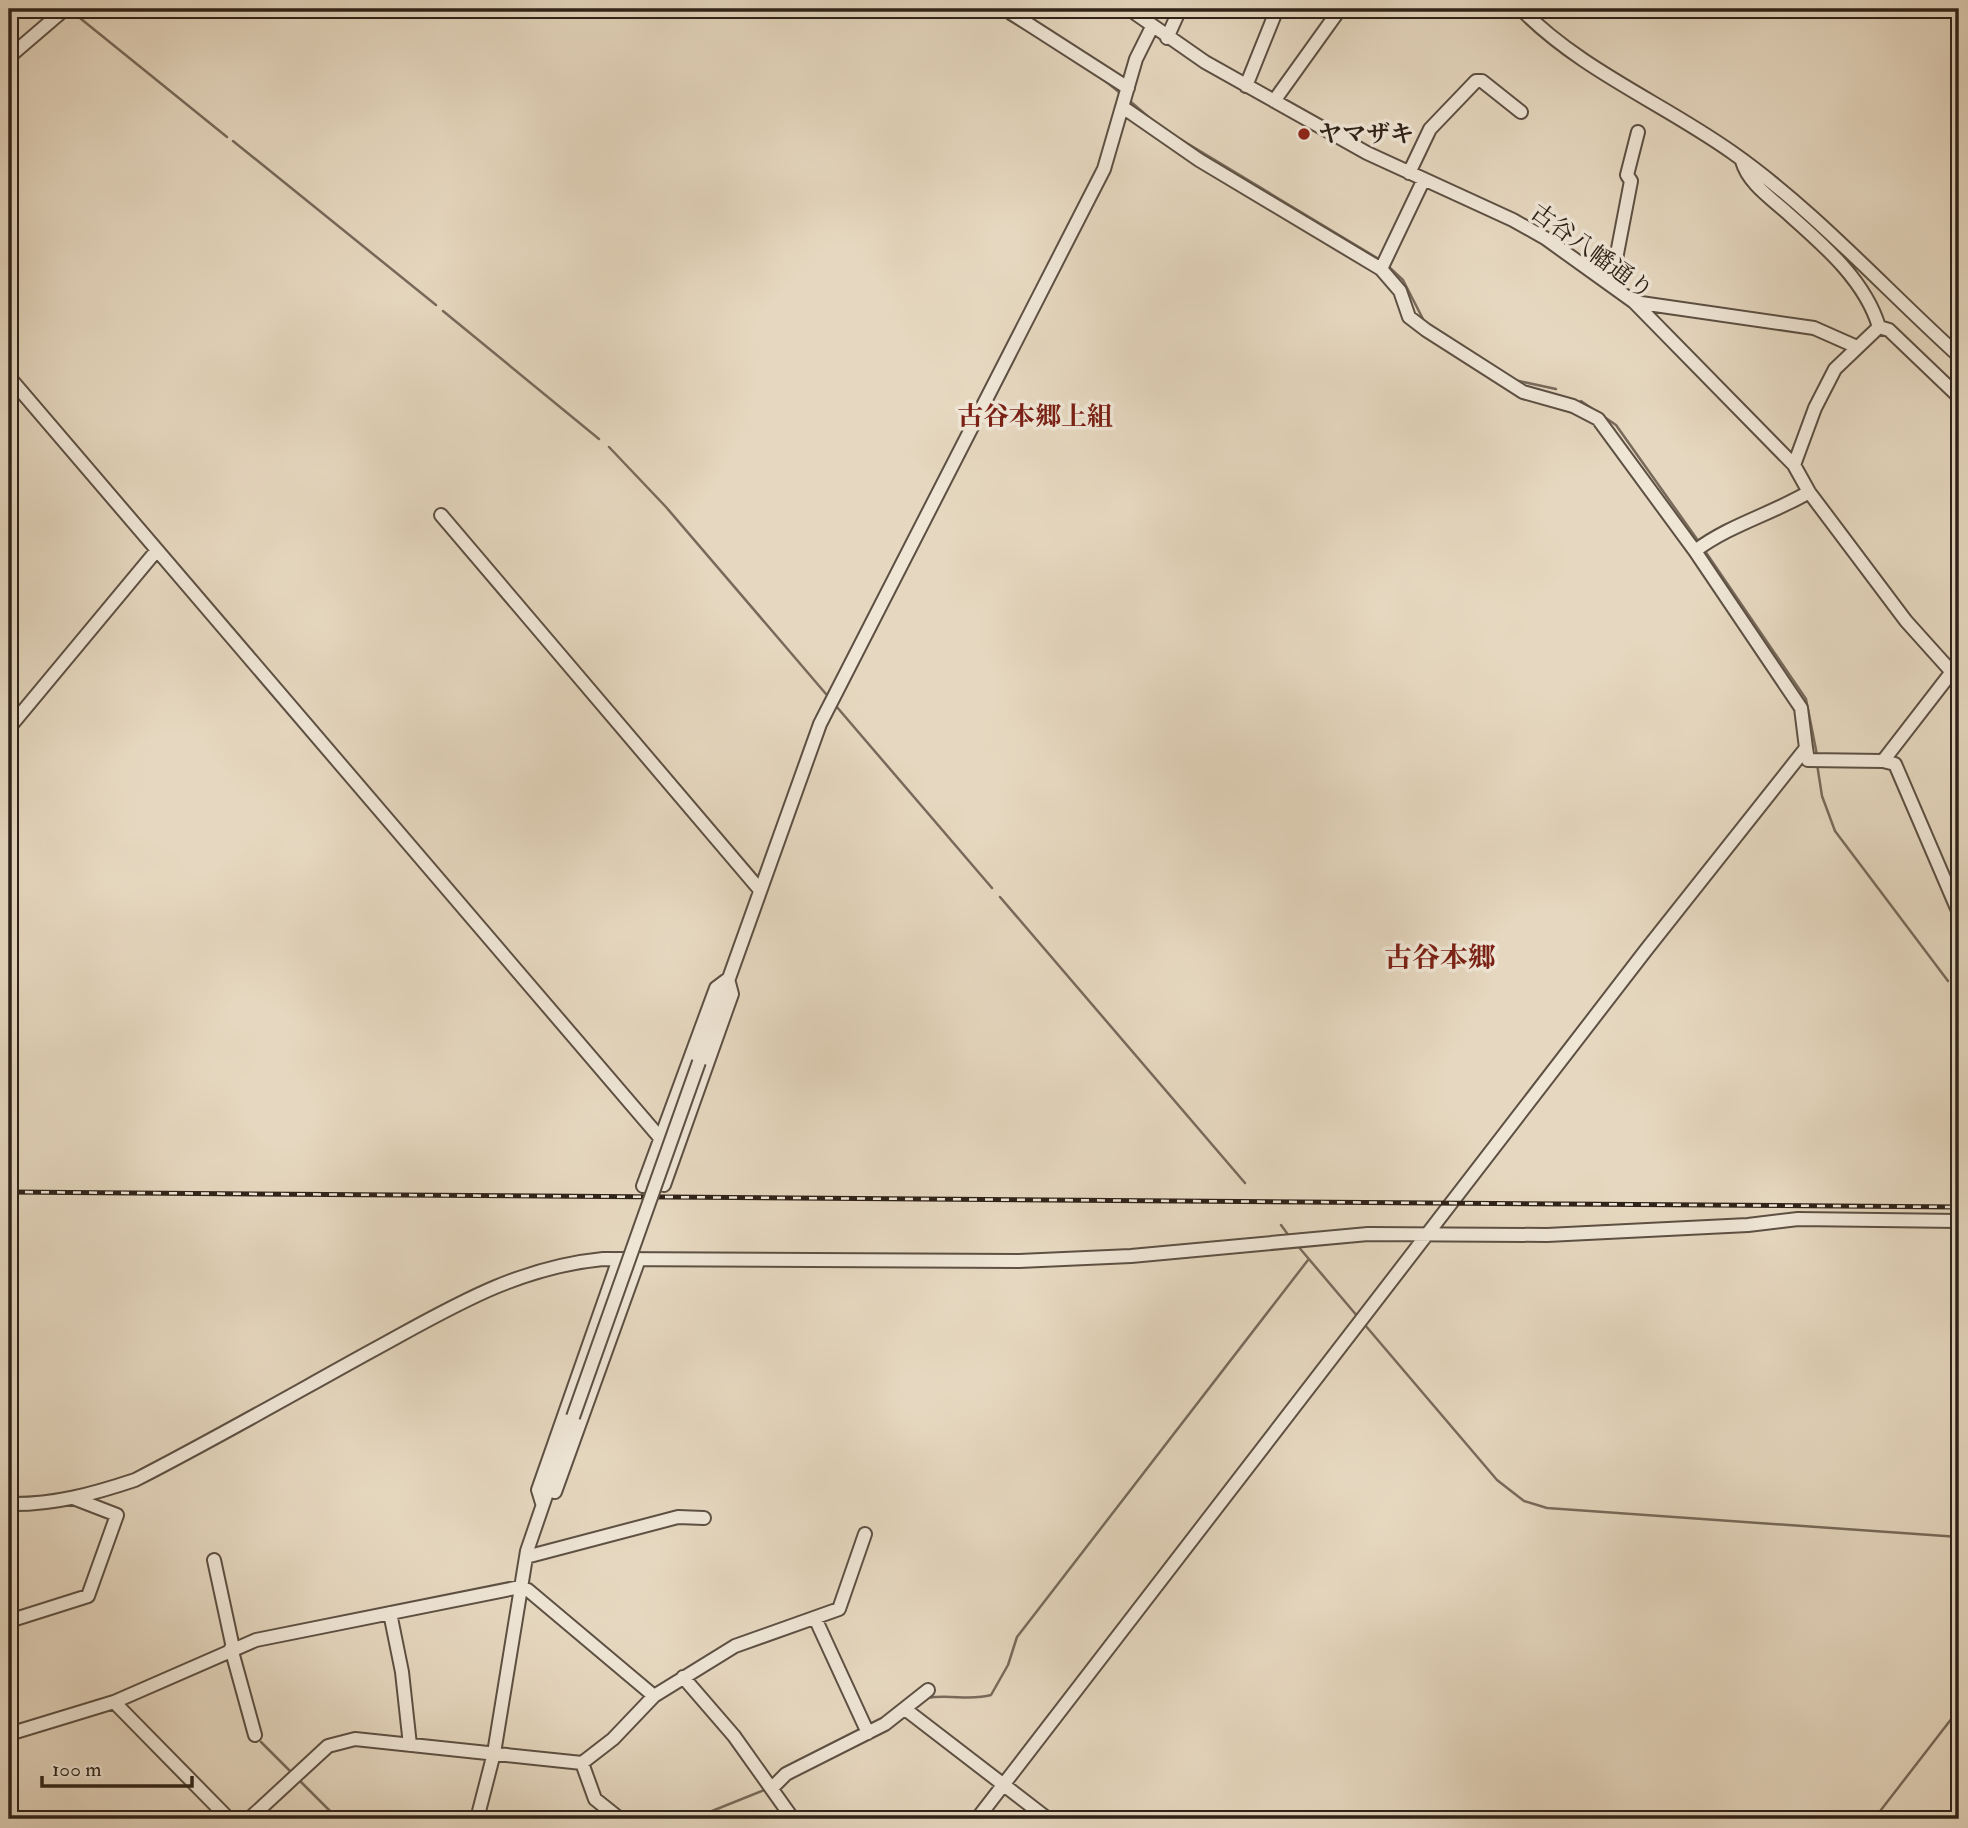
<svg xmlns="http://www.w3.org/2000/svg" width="1968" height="1828" viewBox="0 0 1968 1828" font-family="'IM FELL Double Pica','Noto Serif JP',serif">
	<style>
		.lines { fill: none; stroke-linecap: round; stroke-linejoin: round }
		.stream { stroke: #786a5b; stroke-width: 2.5 }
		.minor-casing { stroke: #5d5043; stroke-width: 16 }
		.minor { stroke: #efe6d6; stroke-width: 12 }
		.rail-casing { stroke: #2f2219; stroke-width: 5 }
		.rail { stroke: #efe6d6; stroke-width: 2.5; stroke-dasharray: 8; stroke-linecap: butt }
		.minor-bridge-casing { stroke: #5d5043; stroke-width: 16; stroke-linecap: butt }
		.minor-bridge { stroke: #efe6d6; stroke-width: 12 }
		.poi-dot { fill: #8f2418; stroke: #efe6d6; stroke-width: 2.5 }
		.labels { text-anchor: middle; stroke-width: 7; stroke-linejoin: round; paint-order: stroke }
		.poi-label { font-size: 24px; font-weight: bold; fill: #2f2219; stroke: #efe6d6; text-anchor: start }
		.street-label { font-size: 24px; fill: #2f2219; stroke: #efe6d6 }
		.neighbourhood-label { font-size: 26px; font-weight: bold; fill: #7a1f14; stroke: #efe6d6 }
		.quarter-label { font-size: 28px; font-weight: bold; fill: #7a1f14; stroke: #efe6d6 }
	</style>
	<rect width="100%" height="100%" fill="#e6d8c0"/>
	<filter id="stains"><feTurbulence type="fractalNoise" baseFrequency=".00286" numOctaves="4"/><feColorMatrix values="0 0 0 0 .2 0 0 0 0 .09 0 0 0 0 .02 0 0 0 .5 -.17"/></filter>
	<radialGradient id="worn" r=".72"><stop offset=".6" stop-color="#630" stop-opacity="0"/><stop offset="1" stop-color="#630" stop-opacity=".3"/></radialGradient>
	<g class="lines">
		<path class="stream" d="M989,9L999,15
			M70,10L227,137
			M1007,19L1037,37
			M1102,78L1120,93
			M1131,102L1152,120
			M1175,136L1382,261
			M233,141L436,305
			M1388,266L1403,280L1424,321
			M443,311L599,439
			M1514,380L1556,389
			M1581,401L1616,425L1699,542
			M609,447L666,507L826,694
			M1705,551L1806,699L1817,755
			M836,706L992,888
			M1817,764L1822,796L1835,831L1948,981
			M1000,897L1245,1183
			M1953,988L1959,997
			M1281,1225L1289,1236
			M1297,1245L1358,1317
			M1365,1325L1497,1480L1524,1501L1547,1508L1959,1537
			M927,1698C949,1694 971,1701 991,1695L1008,1665L1017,1637L1308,1260
			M261,1742L293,1774
			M298,1779L338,1819
			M692,1819L767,1789
			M1874,1819L1959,1709"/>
		<defs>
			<path id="minor" d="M1005,9L1128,88
				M1129,9L1205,62L1367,153L1513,220L1545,238L1634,302L1794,465L1809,492L1906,621L1959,680
				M1521,9C1582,71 1663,103 1733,153C1814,210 1885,289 1959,356
				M1167,38L1180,9
				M9,57L65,9
				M1246,86L1277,9
				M1274,101L1340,9
				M1742,161C1748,182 1768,196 1784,210C1820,242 1865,279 1879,327L1835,369L1815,408L1794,465
				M1409,173L1430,129L1476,81H1482L1521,112
				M1381,269L1424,179
				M1611,285L1631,181L1627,175L1638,132
				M1634,302L1814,328L1857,347
				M1879,327L1889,330L1959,397
				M9,377L661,1139
				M441,515L760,890
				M1695,551C1729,525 1772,514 1809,492
				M9,728L157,550
				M1806,748L1808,760L1883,761L1895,764L1959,913
				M1883,761L1951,673
				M699,1062L820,724L1104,169L1136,59L1152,27
				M643,1186L716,988L728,979L732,994L664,1185
				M555,1492L639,1259
				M542,1503L538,1490L619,1259
				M9,1504C53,1505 93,1494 135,1480C213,1440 288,1397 364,1355C444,1312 511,1268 603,1259L1019,1261L1131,1256L1368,1234L1547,1235L1748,1225L1798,1219L1959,1221
				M526,1557L678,1517L704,1518
				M214,1560L233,1648
				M390,1613L402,1672L410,1745
				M815,1618L868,1733
				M9,1621L88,1596L117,1515L73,1498
				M231,1648L255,1735
				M683,1677L734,1736L793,1819
				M114,1702L229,1819
				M905,1709L1048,1819
				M9,1734L114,1702L256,1640L520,1587L528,1590L654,1696L735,1646L839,1609L865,1534
				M582,1763L595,1799L620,1819
				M773,1787L786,1774L885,1724L928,1690
				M249,1819L328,1746L355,1739L582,1763L613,1739L654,1696
				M477,1819L494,1753L527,1551L573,1417
				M977,1819L1646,950L1806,748L1801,708L1695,551L1598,419L1573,406L1523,392L1426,330L1409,317L1400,291L1381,269L1199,160L1124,108"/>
		</defs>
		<use href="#minor" class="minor-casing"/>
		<use href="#minor" class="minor"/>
		<defs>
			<path id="rail" d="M9,1192L1959,1207"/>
		</defs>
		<use href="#rail" class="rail-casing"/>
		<use href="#rail" class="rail"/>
		<defs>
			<path id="minor-bridge" d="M573,1417L699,1062"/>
		</defs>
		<use href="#minor-bridge" class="minor-bridge-casing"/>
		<use href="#minor-bridge" class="minor-bridge"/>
	</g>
	<circle class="poi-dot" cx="1304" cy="134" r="7"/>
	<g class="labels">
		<g class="poi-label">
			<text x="1318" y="142">ヤマザキ</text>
		</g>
		<g class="street-label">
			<text transform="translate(1592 251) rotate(36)" y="8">古谷八幡通り</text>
		</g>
		<g class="neighbourhood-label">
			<text x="1035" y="425">古谷本郷上組</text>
		</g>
		<g class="quarter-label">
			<text x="1440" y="967">古谷本郷</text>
		</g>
	</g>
	<rect width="1968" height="1828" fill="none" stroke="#e6d8c0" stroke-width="35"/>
	<rect x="10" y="10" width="1947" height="1807" fill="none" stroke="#2f2219" stroke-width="3.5"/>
	<rect x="18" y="18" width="1933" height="1793" fill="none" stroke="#2f2219" stroke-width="2"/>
	<path d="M42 1776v10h150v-10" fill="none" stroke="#2f2219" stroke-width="3.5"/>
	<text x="52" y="1776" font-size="21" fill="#2f2219" stroke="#efe6d6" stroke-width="5" paint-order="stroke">100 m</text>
	<rect width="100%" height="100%" filter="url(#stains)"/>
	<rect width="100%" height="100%" fill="url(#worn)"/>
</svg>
